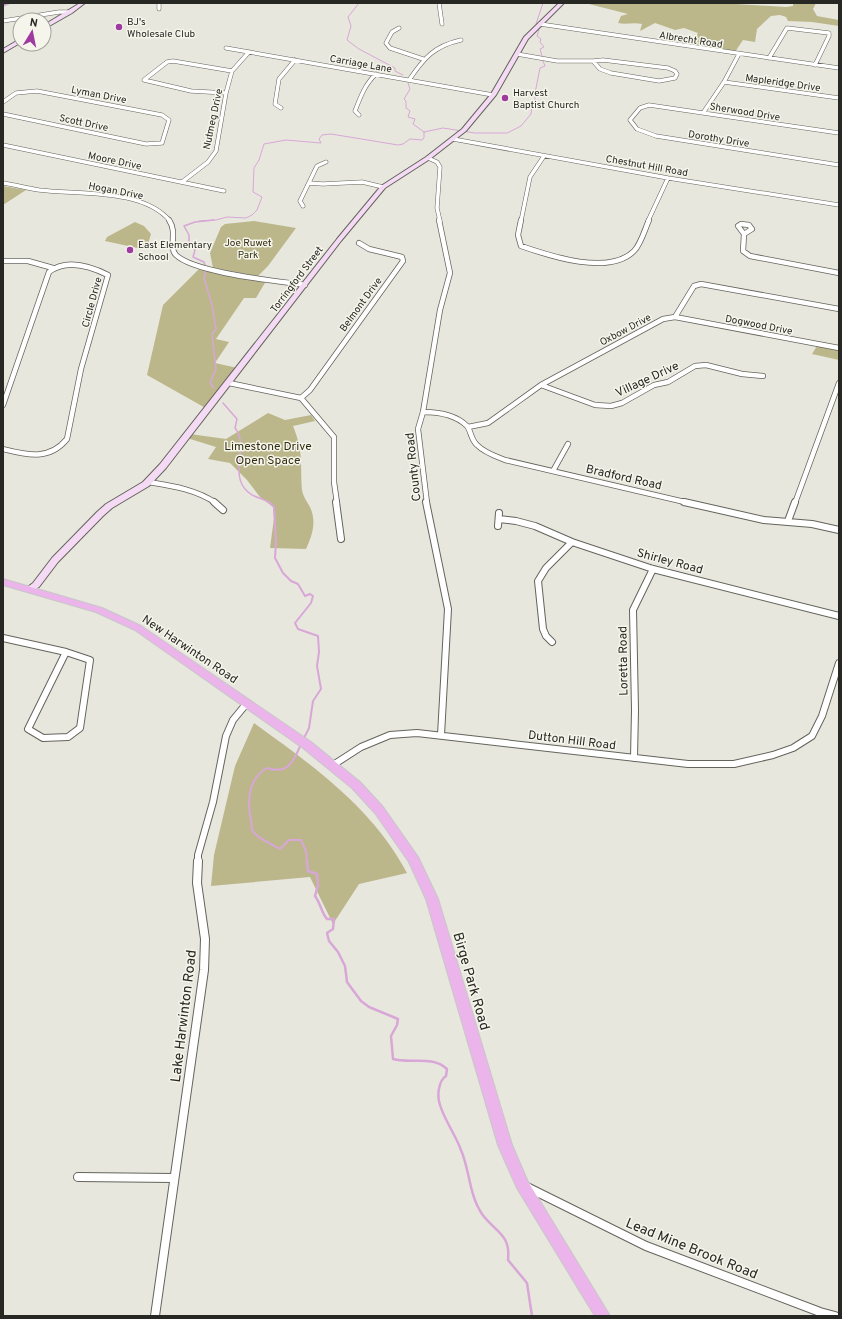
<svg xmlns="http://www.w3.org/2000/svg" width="842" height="1319" viewBox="0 0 842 1319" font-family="Overpass,sans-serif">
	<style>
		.green { fill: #bbb78b }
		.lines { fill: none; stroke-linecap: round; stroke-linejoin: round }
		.stream-far3 { stroke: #d8a7d7; stroke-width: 1 }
		.stream-far2 { stroke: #d8a7d7; stroke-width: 1.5 }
		.stream-far1 { stroke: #d8a7d7; stroke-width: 2 }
		.stream { stroke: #d8a7d7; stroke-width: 2.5 }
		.street-far3-casing { stroke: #64645c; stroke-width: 4.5 }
		.street-far2-casing { stroke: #64645c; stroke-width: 6 }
		.street-far1-casing { stroke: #64645c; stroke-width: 8 }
		.street-casing { stroke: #64645c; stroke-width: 10 }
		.secondary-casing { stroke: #64645c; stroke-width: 2 }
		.primary-casing { stroke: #c7c7c6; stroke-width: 2 }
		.highway-casing { stroke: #c7c7c6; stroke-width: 2 }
		.street-far3 { stroke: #fff; stroke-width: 3.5 }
		.street-far2 { stroke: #fff; stroke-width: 4.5 }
		.street-far1 { stroke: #fff; stroke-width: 6 }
		.street { stroke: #fff; stroke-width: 8 }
		.secondary { fill: #f5daf5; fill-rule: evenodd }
		.primary { fill: #ebb5ec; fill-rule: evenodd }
		.highway { fill: #de84df; fill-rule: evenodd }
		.poi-dot { fill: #9e3aa0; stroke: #f5f5eb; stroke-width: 1.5 }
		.labels { text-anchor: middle; stroke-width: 3; stroke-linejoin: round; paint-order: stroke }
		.far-poi-label { font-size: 10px; fill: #272723; stroke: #f5f5eb; text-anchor: start }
		.far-street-label { font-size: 10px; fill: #272723; stroke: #f5f5eb }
		.far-park-label { font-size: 10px; fill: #322e11; stroke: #f5f5eb }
		.street-label { font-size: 12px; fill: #272723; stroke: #f5f5eb }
		.park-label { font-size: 12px; fill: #322e11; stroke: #f5f5eb }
		.near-street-label { font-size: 14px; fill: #272723; stroke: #f5f5eb }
	</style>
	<rect width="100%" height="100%" fill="#e8e7de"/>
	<path class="green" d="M585,3H720L786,7L793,6V3H816L813,9L817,16L839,20V26L812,22L788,21L786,17L780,15L771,16L757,29L755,42L743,40L735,52L692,46L698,33L684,28L675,30L655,23L640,31L642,24C633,22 626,25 618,23L621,16L628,14Z
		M3,186L26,190L3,205Z
		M254,221L296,228L268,266L258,276L213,268L210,253L221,227L225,224Z
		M135,222L144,226L151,234L148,244L142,249L105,241L107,237Z
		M199,269L266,281L256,298H244L216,339L229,342L215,363L242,369L209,410L147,375L163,305Z
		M817,346L839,350V360L812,354Z
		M268,413L285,420L311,415L315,421L293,426C304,453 300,464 302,490C303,496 307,502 310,507C317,522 312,536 306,549L270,548L274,518L273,507L260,497L247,480L230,463L208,459L216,447L187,438L190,434L226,439Z
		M254,723C313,766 372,807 407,873L359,884L333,924L310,877L211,886L214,855L235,766Z"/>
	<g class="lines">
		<path class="stream-far3" d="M359,3L348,17L351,26L347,40L359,49L395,68V71L403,75
			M542,56L540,49L544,47L540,42L541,39L537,36L540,26L536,24L543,3
			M408,83L410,89L404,99L406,101V108L410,111L408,117L415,119L413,124L424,132
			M535,93L540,68L545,66L543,61
			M424,132L443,128L475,133H507L521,126L531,114L532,105L535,102V95
			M199,221L216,220L227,217L246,218L252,215L257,210L262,197L253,192L254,168L259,160L264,144L286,140L321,143L319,139L322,135L331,134L398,145L403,144L410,139L422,140L424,138V132"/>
		<path class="stream-far2" d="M214,388L210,383L216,369L212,334L216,329L212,305L204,278L206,270L204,262L193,257L195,250L189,244V235L184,226L195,222L214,220
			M223,403L237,419L235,428C250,447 228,475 248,492C254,498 263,498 270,503"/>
		<path class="stream-far1" d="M269,502L274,507L276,543L275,558L283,573L291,581L298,584L305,596L310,594L313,596L311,603L295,623L298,629L318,636L319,652L317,666L321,689L313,701L309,728L303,740
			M301,744C294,761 288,775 267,768C248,779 247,801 251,821C252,823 251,828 252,830C255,837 273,845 280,849L289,840H301L306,851L307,862"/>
		<path class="stream" d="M307,861L308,871L317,874L318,885L315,896C321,904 321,912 327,919H334L333,929L327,933L329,941L338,952L345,966L347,982L361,1001L369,1007L398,1019L397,1025L391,1036L393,1059C411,1064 432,1055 447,1069L446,1076C438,1081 437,1097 440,1105C445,1121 455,1134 461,1150C470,1171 469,1195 482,1214C495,1232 511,1234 508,1260L527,1283L532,1316"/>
		<defs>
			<path id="street-far3" d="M159,3V9
				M439,3L442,24
				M3,21L59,12H70
				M540,24L839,68
				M399,28L392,32L386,43L390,48L423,59
				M226,48L493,95
				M517,54L557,61H593
				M769,58L787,28L829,33V36L815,65
				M603,60L668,68L675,71L677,74L675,78L659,81L611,73L600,69L593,61Z
				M409,80C424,58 434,46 461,40
				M724,82L839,98
				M226,93L191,91L144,80L167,62L173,61L232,71
				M3,102L16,93L37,91L162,115L169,120L162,143L146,144L3,114
				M281,108L275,104L279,79L295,60
				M703,113L724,82L739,54
				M359,115L355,111C360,98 365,84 376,74
				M839,133L649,105L640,108L630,120L637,129L656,136L839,165
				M453,139L668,178L839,205
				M3,145L224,191
				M428,158L437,162L440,167L437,208L440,221
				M182,182L208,162L216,151L226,93L232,71L249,52
				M3,183C15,185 27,188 39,190C78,195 143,188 170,221
				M309,183L323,184L362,182L383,187
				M303,206L300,201L317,166L326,162
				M521,221L530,177L544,156
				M648,221L668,178"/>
			<path id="street-far2" d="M169,220C178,233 168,247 176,255C194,273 278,281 305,285
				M521,220L518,235L521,246C550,256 609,276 634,251C641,244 645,229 649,220
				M741,224L749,225L752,229L744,234L738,226Z
				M744,234L743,251L750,256L839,273
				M3,261H28L53,268
				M675,317L839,348
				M229,383L301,398
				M541,385L595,405L611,406L622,403L654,385L668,382L695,366L706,365L742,374L763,376
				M301,398L310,390L403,261L402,257L369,249L359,243
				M301,398L334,437V482L337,503
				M3,405L49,272C67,258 90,266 108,275L81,369L67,439C49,461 27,455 3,449
				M423,412C438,412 456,415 467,426C471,431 471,440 477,445C485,453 495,456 505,460L689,503
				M468,427L488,423L541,385L663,319L675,317L694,286L701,284L839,309
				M553,471L568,444
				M148,482C172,486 195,489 216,503
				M427,503L418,429L423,412L440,310L450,273L439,220
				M795,503L839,383"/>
			<path id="street-far1" d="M214,502L223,510
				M336,502L341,539
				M426,502L448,609L441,735
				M684,502L764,520L812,524L839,530
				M499,519L516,521L535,526L572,542L653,569L839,616
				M788,521L795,502
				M498,526L499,513
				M3,638L66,652
				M552,642L546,636L543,629L538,581L546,568L572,542
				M66,652L90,660L80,728L68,737L43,738L28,729Z
				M634,758L635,710L633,610L653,569
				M333,765L361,747L390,735L417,733L688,764H734L773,755L793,748L812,736L822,716L839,663
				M198,862V855L213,802L226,736L233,720L247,703"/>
			<path id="street" d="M78,1177L174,1178
				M527,1187L646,1246L820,1312L835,1316
				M155,1316L204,970L205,939L197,883L198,861"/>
			<path id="secondary" d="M80,3H85L72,13L44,29V25Z
				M559,3H564L528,39L496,95L466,131L430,159L385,188L341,241L166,468L149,486L112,508L103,516L58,562L39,587L32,591H26L25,589L33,583L52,558L97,512L106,504L143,482L160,464L337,239L381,186L426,157L462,129L491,94L524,37Z
				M20,39V43L3,53V49Z"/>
			<path id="primary" d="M3,579L102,608L141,626L311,742L360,782L383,807L418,857L438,899L512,1145L527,1180L610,1316H595L517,1188L498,1145L426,899L409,862L375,813L352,788L303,748L135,630L96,612L3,585Z"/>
			<path id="highway" d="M3,3H10L3,6Z"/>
		</defs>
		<use href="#street-far3" class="street-far3-casing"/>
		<use href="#street-far2" class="street-far2-casing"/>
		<use href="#street-far1" class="street-far1-casing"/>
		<use href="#street" class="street-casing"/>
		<use href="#secondary" class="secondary-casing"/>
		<use href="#primary" class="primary-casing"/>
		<use href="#highway" class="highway-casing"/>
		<use href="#street-far3" class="street-far3"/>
		<use href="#street-far2" class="street-far2"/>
		<use href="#street-far1" class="street-far1"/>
		<use href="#street" class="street"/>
		<use href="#secondary" class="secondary"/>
		<use href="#primary" class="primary"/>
		<use href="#highway" class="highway"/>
	</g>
	<g class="poi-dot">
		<circle cx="119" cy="27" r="4"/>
		<circle cx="505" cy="98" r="4"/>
		<circle cx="130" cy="250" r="4"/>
	</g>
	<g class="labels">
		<g class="far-poi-label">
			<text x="127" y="25">BJ's<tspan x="127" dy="12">Wholesale Club</tspan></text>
			<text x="513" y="96">Harvest<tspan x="513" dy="12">Baptist Church</tspan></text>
			<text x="138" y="248">East Elementary<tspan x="138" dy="12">School</tspan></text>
		</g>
		<g class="far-street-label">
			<text transform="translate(691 39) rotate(9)" y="4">Albrecht Road</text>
			<text transform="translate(361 63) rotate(10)" y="4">Carriage Lane</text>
			<text transform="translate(783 82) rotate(8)" y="4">Mapleridge Drive</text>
			<text transform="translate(99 94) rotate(11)" y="4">Lyman Drive</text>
			<text transform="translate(745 111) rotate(9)" y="4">Sherwood Drive</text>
			<text transform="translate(212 119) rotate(-78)" y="4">Nutmeg Drive</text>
			<text transform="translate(84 122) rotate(12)" y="4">Scott Drive</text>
			<text transform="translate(719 138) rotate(9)" y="4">Dorothy Drive</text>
			<text transform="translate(115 160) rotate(12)" y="4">Moore Drive</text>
			<text transform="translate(647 165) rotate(10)" y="4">Chestnut Hill Road</text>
			<text transform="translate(116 190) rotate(11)" y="4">Hogan Drive</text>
			<text transform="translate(296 279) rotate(-53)" y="4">Torringford Street</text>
			<text transform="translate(91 302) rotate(-75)" y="4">Circle Drive</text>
			<text transform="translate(360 304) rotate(-54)" y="4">Belmont Drive</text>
			<text transform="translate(759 324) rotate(11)" y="4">Dogwood Drive</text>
			<text transform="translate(625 329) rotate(-28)" y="4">Oxbow Drive</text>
		</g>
		<g class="far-park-label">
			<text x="248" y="246">Joe Ruwet<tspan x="248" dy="12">Park</tspan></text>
		</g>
		<g class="street-label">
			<text transform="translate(647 379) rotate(-25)" y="4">Village Drive</text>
			<text transform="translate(413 467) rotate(-96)" y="4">County Road</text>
			<text transform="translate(624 477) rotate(13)" y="4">Bradford Road</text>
			<text transform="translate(670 561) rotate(15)" y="4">Shirley Road</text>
			<text transform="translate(190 649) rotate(34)" y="4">New Harwinton Road</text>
			<text transform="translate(623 661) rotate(-91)" y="4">Loretta Road</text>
			<text transform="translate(572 740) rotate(7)" y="4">Dutton Hill Road</text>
		</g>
		<g class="park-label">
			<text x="268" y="450">Limestone Drive<tspan x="268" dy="14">Open Space</tspan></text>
		</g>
		<g class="near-street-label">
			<text transform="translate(472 981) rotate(74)" y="5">Birge Park Road</text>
			<text transform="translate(183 1016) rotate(-83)" y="5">Lake Harwinton Road</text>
			<text transform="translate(692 1248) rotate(22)" y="5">Lead Mine Brook Road</text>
		</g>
	</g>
	<rect width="842" height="1319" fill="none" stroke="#272723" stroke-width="8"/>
	<g transform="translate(32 32) rotate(10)"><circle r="19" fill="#f5f5eb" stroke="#a3a39b"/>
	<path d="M0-3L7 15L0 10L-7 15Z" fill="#9e3aa0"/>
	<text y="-6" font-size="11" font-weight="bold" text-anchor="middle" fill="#272723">N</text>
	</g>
</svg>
